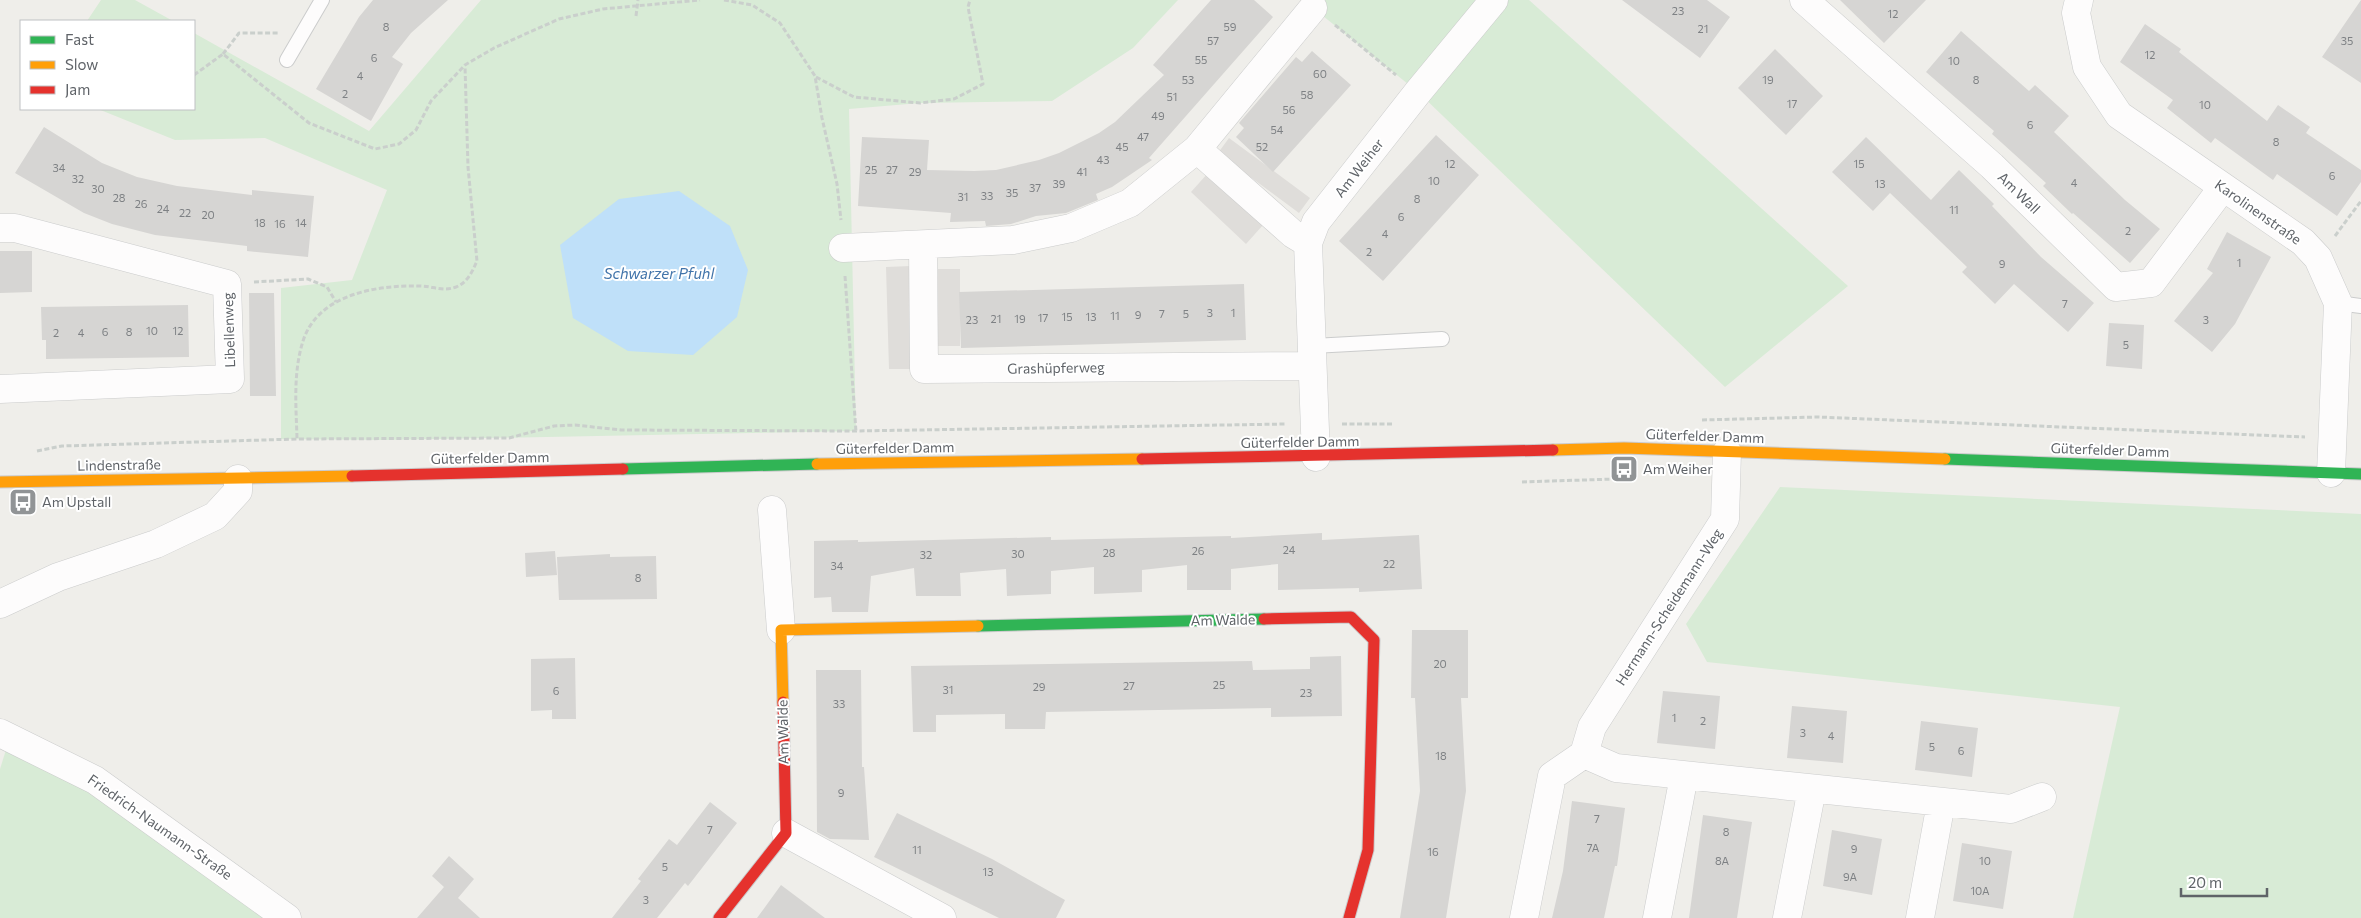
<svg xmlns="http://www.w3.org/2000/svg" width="2361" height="918" viewBox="0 0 2361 918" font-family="Commissioner,sans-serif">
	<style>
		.industrial { fill: #dfddda }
		.green { fill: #d8ebd6 }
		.water { fill: #bfe0f9 }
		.building { fill: #d6d5d3 }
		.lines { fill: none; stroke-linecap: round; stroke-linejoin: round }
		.lane-casing { stroke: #cbcccc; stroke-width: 16 }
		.street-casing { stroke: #cbcccc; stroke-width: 29 }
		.fast-casing { stroke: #cacacb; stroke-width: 13 }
		.slow-casing { stroke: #cacacb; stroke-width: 13 }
		.jam-casing { stroke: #cacacb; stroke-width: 13 }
		.path { stroke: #cacfcc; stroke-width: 3; stroke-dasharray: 5 2.5; stroke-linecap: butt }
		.lane { stroke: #fdfcfc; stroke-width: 14 }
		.street { stroke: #fdfcfc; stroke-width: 28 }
		.fast { stroke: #30b455; stroke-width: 11 }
		.slow { stroke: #ff9f0a; stroke-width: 11 }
		.jam { stroke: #e5322d; stroke-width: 11 }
		.labels { text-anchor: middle; stroke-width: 4; stroke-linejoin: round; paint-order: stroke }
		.number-label { font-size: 11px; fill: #7e8184 }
		.street-label { font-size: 14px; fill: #5f6368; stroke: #fff }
		.poi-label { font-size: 14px; fill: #5f6368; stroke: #fff; text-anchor: start }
		.water-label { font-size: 15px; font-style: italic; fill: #4174aa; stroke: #fff }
	</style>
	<rect width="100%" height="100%" fill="#efeeea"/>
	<path class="industrial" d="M1229,138L1310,198L1299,213L1218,153Z
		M1208,173L1263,225L1246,244L1191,192Z
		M911,266L914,369H889L886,267Z
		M938,269H960V346H938Z"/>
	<path class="green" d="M101,0H135L173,21H87Z
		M481,0H1178L1133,48L1052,101L920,103L849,109L856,431L384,440L281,439V288L352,280L387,190L265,138L175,140L98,109H194V33L369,131Z
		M1303,0H1529L1848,286L1725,387L1418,92Z
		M1780,487L2361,514V918H2073L2120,707L1707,662L1686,624Z
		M10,737L287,918H0V769Z"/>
	<path class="water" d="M679,191L730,226L748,270L737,317L693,355L628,351L573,318L560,245L619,199Z"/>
	<path class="building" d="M373,0H448L411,33L392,57L403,64L371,121L316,89L359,17Z
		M1211,0H1254L1273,17L1149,158L1152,160L1112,187L1096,194L1098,200L1066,213L1036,216L1011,224L986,226L985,221L950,222L951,213L858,206L862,137L929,140L927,170L974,171L996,170L1039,160L1059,153L1099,133L1115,122L1164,75L1153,65Z
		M1622,0H1707L1730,17L1700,58Z
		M1840,0H1926L1884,43Z
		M2361,0V83L2322,57Z
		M2145,24L2181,49L2179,52L2267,121L2278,105L2310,127L2306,133L2361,170V182L2337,216L2277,174L2273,180L2215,138L2211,143L2167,108L2173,100L2120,62Z
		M1961,31L2029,91L2035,85L2069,116L2054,132L2125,200L2160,229L2130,263L2073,213L2072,214L2043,186L2046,183L1992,134L1994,131L1926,72Z
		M1775,49L1823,96L1786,135L1738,88Z
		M1312,51L1351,85L1273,172L1236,137L1244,128L1239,123L1296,57L1302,62Z
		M44,127L102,163L137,177L177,186L252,195V190L314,196L308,257L247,251V246L155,235L112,224L84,213L15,173Z
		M1436,135L1479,175L1383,281L1339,241Z
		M1866,137L1931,200L1959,170L1994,204L1992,206L2041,257L2094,303L2068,332L2014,284L1995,304L1962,272L1967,267L1890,193L1873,211L1832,172Z
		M2227,232L2271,257L2235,324L2212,352L2174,321L2213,273L2207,269Z
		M0,251H32V292L0,293Z
		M1244,284L1246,340L961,348L959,292Z
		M249,293H274L276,396H250Z
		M188,305L189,357L46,359V340H42L41,307Z
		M2109,323L2144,325L2142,369L2106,366Z
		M1322,533V540L1419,535L1422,589L1359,592V588L1278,590V564L1231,569V590H1187V565L1142,570V592L1094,594V567L1051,571V594L1007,596L1006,569L960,573L961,596H916L914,568L871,576L868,612H832L831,597L814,598V541L858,540V542L1051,537V540L1231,536V538Z
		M555,551L557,575L526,577L525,553Z
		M610,554V557L656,556L657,599L559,600L557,557Z
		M1412,630H1468V698H1461L1466,791L1446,918H1400L1420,791L1415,698H1411Z
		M1341,656L1342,716L1271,717V708L1046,712L1045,729H1005V714L936,715V732H913L911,666L1252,661L1253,670L1310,669V657Z
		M575,658L576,719H552V710L531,711V659Z
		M816,670H861L862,767H864L869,840L830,839L817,832Z
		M1663,691L1720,696L1715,749L1657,743Z
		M1792,706L1847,711L1843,763L1787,758Z
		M1921,721L1978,728L1972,777L1915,770Z
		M1572,801L1625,808L1617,866H1615L1604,918H1552L1563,871Z
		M710,802L737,823L688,886L685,883L657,918H612L641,881L638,879L669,839L677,845Z
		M897,813L992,859L1065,900L1056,918H999L874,857Z
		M1703,815L1752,822L1737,918H1689Z
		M1832,830L1882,839L1872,895L1823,886Z
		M1962,843L2012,851L2003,909L1953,901Z
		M449,856L474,879L458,898L480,918H417L444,887L432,876Z
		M781,885L825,918H757Z"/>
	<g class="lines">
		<defs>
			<path id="lane" d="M287,60L322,0
				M2338,303L2361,306
				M1313,346L1442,339"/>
			<path id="street" d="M1804,0L1992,166L2116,287L2151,283L2223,187
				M2079,0L2076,13L2087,67L2119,115L2303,242L2318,258L2338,303L2331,473
				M1197,149L1293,234L1308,243
				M0,228H15L227,284L230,379L0,389
				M923,245L924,369L1312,366
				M843,248L1013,240L1071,228L1130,203L1197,149L1313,8
				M1727,452L1725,519L1592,727L1584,754L1616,768L2011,809L2042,797
				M1316,457L1308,243L1316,222L1418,92L1494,0
				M772,510L781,630
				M0,604L58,577L156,544L215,516L238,491V479
				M0,733L95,780L287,918
				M786,833L942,918
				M1524,918L1552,776L1584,754
				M1657,918L1684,776
				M1787,918L1812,789
				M1920,918L1941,803"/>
			<path id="fast" d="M1945,459L2361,474
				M623,469L817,464
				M978,626L1264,619"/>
			<path id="slow" d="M1553,450L1624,448L1945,459
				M817,464L1142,459
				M0,482L352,476
				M783,702L781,630L978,626"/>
			<path id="jam" d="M1142,459L1553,450
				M352,476L623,469
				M1264,619L1351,617L1374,640L1368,850L1349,918
				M719,918L786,833L783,702"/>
		</defs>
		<use href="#lane" class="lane-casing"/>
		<use href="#street" class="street-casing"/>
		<use href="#fast" class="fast-casing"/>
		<use href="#slow" class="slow-casing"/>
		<use href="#jam" class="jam-casing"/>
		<path class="path" d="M724,0L752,5L780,23L815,76L822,118L837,184L841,220
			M636,16L638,0
			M1335,25L1396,75
			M223,54L239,33H278
			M194,75L223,54L309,123L375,149L399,144L416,130L431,101L465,65L494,48L559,19L603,9L700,0
			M816,77L854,97L920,103L954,99L983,84L968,7L970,0
			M2335,236L2361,201
			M845,276L856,432
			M254,282L308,279L327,287L336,302
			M1702,420L1818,417L2305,437
			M1342,424H1393
			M297,438C296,405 293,373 303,341C318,294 377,285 419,286C433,286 442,292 456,287C468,282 472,272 477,261L468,167L465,66
			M37,451L62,446L297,439L509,438L554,426L575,425L621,430L856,431L1286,424
			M1522,482L1614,479"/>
		<use href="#lane" class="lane"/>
		<use href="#street" class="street"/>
		<use href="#fast" class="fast"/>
		<use href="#slow" class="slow"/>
		<use href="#jam" class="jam"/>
	</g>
	<defs>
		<symbol id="bus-square" viewBox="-11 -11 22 22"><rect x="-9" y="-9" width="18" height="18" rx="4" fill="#919496" stroke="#fff"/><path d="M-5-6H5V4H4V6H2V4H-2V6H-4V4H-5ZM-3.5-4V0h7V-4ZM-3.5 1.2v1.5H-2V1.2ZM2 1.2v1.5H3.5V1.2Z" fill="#fff"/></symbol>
	</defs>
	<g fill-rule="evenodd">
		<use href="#bus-square" x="1608" y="453" width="32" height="32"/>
		<use href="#bus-square" x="7" y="486" width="32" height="32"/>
	</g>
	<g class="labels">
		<g class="number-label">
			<text x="1678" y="15">23</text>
			<text x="1893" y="18">12</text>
			<text x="386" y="31">8</text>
			<text x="1230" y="31">59</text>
			<text x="1703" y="33">21</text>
			<text x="1213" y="45">57</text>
			<text x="2347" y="45">35</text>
			<text x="2150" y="59">12</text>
			<text x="374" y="62">6</text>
			<text x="1201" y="64">55</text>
			<text x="1954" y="65">10</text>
			<text x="1320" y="78">60</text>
			<text x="360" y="80">4</text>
			<text x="1188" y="84">53</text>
			<text x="1768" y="84">19</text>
			<text x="1976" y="84">8</text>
			<text x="345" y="98">2</text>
			<text x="1307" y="99">58</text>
			<text x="1172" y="101">51</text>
			<text x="1792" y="108">17</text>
			<text x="2205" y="109">10</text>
			<text x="1289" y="114">56</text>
			<text x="1158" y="120">49</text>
			<text x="2030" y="129">6</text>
			<text x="1277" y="134">54</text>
			<text x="1143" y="141">47</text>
			<text x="2276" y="146">8</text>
			<text x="1122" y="151">45</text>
			<text x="1262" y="151">52</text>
			<text x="1103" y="164">43</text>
			<text x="1450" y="168">12</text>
			<text x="1859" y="168">15</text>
			<text x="59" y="172">34</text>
			<text x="871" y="174">25</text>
			<text x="892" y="174">27</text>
			<text x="915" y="176">29</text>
			<text x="1082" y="176">41</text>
			<text x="2332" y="180">6</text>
			<text x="78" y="183">32</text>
			<text x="1434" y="185">10</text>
			<text x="2074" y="187">4</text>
			<text x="1059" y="188">39</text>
			<text x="1880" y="188">13</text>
			<text x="1035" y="192">37</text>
			<text x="98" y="193">30</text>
			<text x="1012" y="197">35</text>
			<text x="987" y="200">33</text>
			<text x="963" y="201">31</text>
			<text x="119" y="202">28</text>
			<text x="1417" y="203">8</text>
			<text x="141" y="208">26</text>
			<text x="163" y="213">24</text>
			<text x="1954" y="214">11</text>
			<text x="185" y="217">22</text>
			<text x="208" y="219">20</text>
			<text x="1401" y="221">6</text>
			<text x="260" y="227">18</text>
			<text x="301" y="227">14</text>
			<text x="280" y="228">16</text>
			<text x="2128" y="235">2</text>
			<text x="1385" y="238">4</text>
			<text x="1369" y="256">2</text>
			<text x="2239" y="267">1</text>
			<text x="2002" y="268">9</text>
			<text x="2065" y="308">7</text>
			<text x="1210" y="317">3</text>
			<text x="1233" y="317">1</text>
			<text x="1162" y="318">7</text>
			<text x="1186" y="318">5</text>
			<text x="1138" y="319">9</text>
			<text x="1115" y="320">11</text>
			<text x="1067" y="321">15</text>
			<text x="1091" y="321">13</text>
			<text x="1043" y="322">17</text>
			<text x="996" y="323">21</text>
			<text x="1020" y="323">19</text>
			<text x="972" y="324">23</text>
			<text x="2206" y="324">3</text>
			<text x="152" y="335">10</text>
			<text x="178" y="335">12</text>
			<text x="105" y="336">6</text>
			<text x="129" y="336">8</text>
			<text x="56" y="337">2</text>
			<text x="81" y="337">4</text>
			<text x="2126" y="349">5</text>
			<text x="1289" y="554">24</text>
			<text x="1198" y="555">26</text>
			<text x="1109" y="557">28</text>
			<text x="1018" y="558">30</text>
			<text x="926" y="559">32</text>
			<text x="1389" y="568">22</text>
			<text x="837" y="570">34</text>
			<text x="638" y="582">8</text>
			<text x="1440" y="668">20</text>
			<text x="1219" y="689">25</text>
			<text x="1129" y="690">27</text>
			<text x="1039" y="691">29</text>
			<text x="948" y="694">31</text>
			<text x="556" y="695">6</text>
			<text x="1306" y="697">23</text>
			<text x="839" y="708">33</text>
			<text x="1674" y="722">1</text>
			<text x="1703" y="725">2</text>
			<text x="1803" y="737">3</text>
			<text x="1831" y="740">4</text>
			<text x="1932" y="751">5</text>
			<text x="1961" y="755">6</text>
			<text x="1441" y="760">18</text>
			<text x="841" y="797">9</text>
			<text x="1597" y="823">7</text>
			<text x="710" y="834">7</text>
			<text x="1726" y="836">8</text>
			<text x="1593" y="852">7A</text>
			<text x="1854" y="853">9</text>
			<text x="917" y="854">11</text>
			<text x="1433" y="856">16</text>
			<text x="1722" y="865">8A</text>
			<text x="1985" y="865">10</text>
			<text x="665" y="871">5</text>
			<text x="988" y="876">13</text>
			<text x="1850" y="881">9A</text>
			<text x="1980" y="895">10A</text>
			<text x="646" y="904">3</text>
		</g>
		<g class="street-label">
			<text transform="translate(1359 168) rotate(-52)" y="5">Am Weiher</text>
			<text transform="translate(2019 193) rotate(44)" y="5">Am Wall</text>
			<text transform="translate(2258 212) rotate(35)" y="5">Karolinenstraße</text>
			<text transform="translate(229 330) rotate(-92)" y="5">Libellenweg</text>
			<text transform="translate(1056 368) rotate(-1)" y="5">Grashüpferweg</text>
			<text transform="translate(1705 436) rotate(2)" y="5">Güterfelder Damm</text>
			<text transform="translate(1300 442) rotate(-1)" y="5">Güterfelder Damm</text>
			<text transform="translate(895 448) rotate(-1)" y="5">Güterfelder Damm</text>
			<text transform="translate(2110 450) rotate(2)" y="5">Güterfelder Damm</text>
			<text transform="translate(490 458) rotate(-1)" y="5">Güterfelder Damm</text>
			<text transform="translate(119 465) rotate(-1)" y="5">Lindenstraße</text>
			<text transform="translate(1669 607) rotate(-57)" y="5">Hermann-Scheidemann-Weg</text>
			<text transform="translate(1223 620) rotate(-1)" y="5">Am Walde</text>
			<text transform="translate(783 732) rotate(-91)" y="5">Am Walde</text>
			<text transform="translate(160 827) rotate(35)" y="5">Friedrich-Naumann-Straße</text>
		</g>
		<g class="poi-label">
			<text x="1643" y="474">Am Weiher</text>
			<text x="42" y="507">Am Upstall</text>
		</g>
		<g class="water-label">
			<text x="659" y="279">Schwarzer Pfuhl</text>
		</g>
	</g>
	<rect x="20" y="20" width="175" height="90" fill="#ffffff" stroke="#bfc1c3"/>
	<rect x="30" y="36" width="25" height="8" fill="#30b455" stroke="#bfc1c3"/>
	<text x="65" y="45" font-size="15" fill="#5f6368">Fast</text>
	<rect x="30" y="61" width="25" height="8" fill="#ff9f0a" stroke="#bfc1c3"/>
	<text x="65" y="70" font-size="15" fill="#5f6368">Slow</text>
	<rect x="30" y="86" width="25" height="8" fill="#e5322d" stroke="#bfc1c3"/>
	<text x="65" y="95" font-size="15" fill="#5f6368">Jam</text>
	<path d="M2181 888v8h86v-8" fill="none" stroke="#5f6368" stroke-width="2.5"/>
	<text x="2188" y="888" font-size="15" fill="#5f6368" stroke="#ffffff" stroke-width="4" paint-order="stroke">20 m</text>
</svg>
